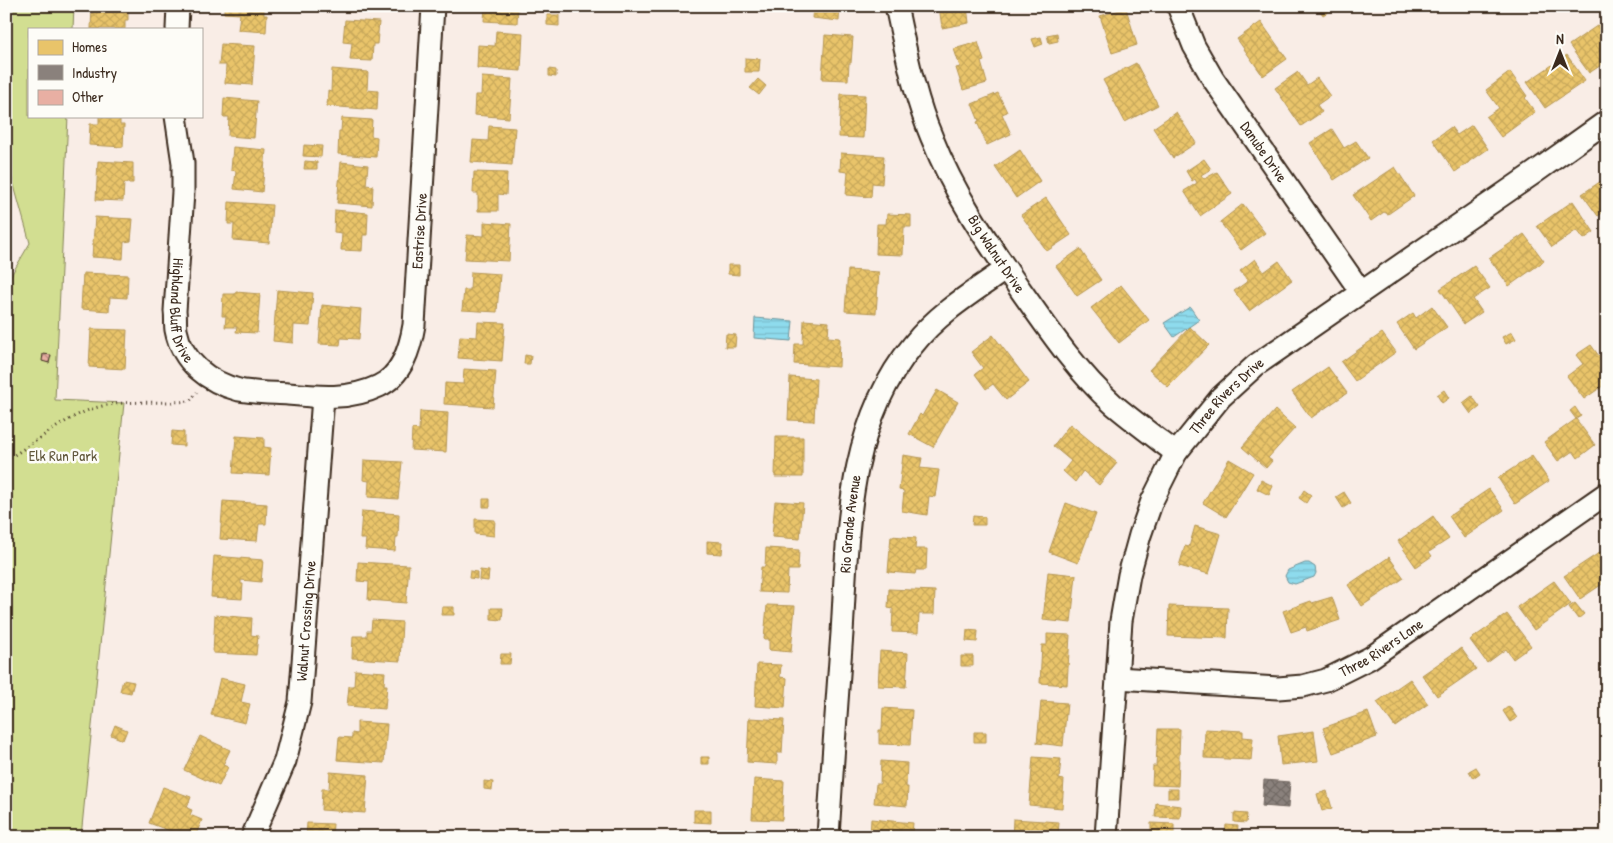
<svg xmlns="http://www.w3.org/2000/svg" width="1613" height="843" viewBox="0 0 1613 843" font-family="'Patrick Hand',sans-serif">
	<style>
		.park { fill: #d2de91; stroke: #868458 }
		.water { fill: url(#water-rules); stroke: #6d949a }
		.homes { fill: url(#homes-cross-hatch); stroke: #b59653 }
		.industry { fill: url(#industry-cross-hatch); stroke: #726760 }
		.building { fill: url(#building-cross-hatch); stroke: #3b2a1e }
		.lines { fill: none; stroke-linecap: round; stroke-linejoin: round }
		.minor-casing { stroke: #3b2a1e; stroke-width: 25 }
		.path { stroke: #3b2a1e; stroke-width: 3; stroke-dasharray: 1 4; stroke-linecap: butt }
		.minor { stroke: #fdfcf7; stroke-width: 21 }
		.labels { text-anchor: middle; stroke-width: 5; stroke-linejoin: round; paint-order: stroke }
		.street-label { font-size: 15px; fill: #3b2a1e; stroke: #fdfcf7 }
		.park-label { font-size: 15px; fill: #61573b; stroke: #fdfcf7 }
	</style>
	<defs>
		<pattern id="water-rules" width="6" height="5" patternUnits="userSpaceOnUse" patternTransform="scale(1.25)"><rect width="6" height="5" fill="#8edbed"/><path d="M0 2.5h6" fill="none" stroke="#7bbccb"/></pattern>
		<pattern id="homes-cross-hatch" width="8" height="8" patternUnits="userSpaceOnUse" patternTransform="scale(1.25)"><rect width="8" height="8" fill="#e9c46a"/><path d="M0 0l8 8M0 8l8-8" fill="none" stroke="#c9a95b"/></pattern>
		<pattern id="industry-cross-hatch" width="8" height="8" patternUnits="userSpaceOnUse" patternTransform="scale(1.25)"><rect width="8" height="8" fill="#8a817c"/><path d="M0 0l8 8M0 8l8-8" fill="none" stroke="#726a65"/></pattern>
		<pattern id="building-cross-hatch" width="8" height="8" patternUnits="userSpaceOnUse" patternTransform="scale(1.25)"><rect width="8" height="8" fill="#e8afa3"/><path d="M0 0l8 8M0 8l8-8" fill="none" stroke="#bd8f84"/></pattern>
	</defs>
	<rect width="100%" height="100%" fill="#f9ede6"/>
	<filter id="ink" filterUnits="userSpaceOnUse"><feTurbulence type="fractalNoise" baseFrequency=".02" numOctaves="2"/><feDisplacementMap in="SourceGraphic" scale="10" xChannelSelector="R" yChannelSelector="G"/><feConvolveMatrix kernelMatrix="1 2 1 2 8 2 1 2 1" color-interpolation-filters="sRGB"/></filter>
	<g filter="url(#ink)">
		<path class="park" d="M6,6H74L73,29H29V116H68L55,400L124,403L81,837H6V284L30,243L6,157Z"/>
		<path class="water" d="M1190,307L1199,320L1174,337L1164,323Z
			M755,318L793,321L791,341L754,338Z
			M1305,563H1309L1315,567L1316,573L1314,577L1295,584L1288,582L1285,576L1288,570Z"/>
		<path class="homes" d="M92,6H128V20H125V29H91Z
			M224,6H264V15H267L266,32L238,30L240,14L224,13Z
			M332,6H365L364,12L332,10Z
			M485,6H518L517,23L484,21Z
			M813,6H840L839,21L812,18Z
			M939,6H967L969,23L942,28Z
			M1317,6H1328L1331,10L1323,15Z
			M1126,8L1137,45L1112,53L1100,16Z
			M547,15H559V26L547,25Z
			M1607,19V63L1606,62L1589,73L1569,45Z
			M345,20L379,22L377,44H373L372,61L350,60L352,43L343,42Z
			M1261,22L1287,59L1263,76L1237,39Z
			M496,31L523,33L521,71L477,68L478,45L495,46Z
			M1057,33L1058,41L1049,43L1047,35Z
			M825,35L853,37L851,63H849L848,80L822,79Z
			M1041,37L1043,44L1035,47L1032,39Z
			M978,42L984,61L981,62L987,83L963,90L956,68L960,67L954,49Z
			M221,44L255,46L252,85L225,83L226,65H219Z
			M1567,55L1585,81L1545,108L1527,82Z
			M745,58L760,59L759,72H745Z
			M1136,63L1158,105L1125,122L1103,80Z
			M332,69L368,72L367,90L378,91L377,110L327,106L328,91L331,92Z
			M549,69L556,70V77L549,76Z
			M1298,72L1307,85L1317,78L1330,96L1317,105L1322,112L1301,126L1275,88Z
			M1510,72L1527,96L1525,98L1535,112L1501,137L1486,117L1499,108L1486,90Z
			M482,77L512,79L509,118L474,115L475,95H481Z
			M758,79L766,86L759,95L750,88Z
			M998,93L1007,112L1002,114L1011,134L987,145L977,122L979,121L972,104Z
			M841,94L865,95L863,138L839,137Z
			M224,98L257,101L254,138L228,136L229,117H223Z
			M1176,112L1196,143L1173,158L1153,128Z
			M99,116H120V125H124L123,147L89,145L90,124H99Z
			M342,118L372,120L371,136L377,137L376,157L338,154L339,131H341Z
			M1472,125L1488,149L1455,172L1433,140L1451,127L1457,135Z
			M489,126L515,128L512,165L471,162L473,140L488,141Z
			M1332,129L1344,148L1356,141L1368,158L1334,180L1310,143Z
			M304,145L322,146L321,157L303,156Z
			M233,147L266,150L262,192L234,189L236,171L231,170Z
			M1020,150L1040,181L1016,198L995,167Z
			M841,153L884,156L882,184L872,183L871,197L846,195L848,172L840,171Z
			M1204,159L1211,169L1201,175L1204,179L1217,172L1232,194L1200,216L1184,191L1197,183L1195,179L1192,181L1186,171Z
			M98,161L133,163V183H124L123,201L96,200Z
			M305,161L317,162V169H304Z
			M341,162L368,165L366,185L373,186L372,206L337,203Z
			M1395,167L1414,196L1388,214L1384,212L1371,221L1353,195Z
			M474,172L507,173L506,195L498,194V211H478V193H473Z
			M1607,177V210L1598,216L1582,194Z
			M1046,198L1071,235L1047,251L1021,215Z
			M1573,201L1594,232L1584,239L1577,230L1552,247L1537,226Z
			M229,202L272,205L269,243L233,240L234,224H228Z
			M1243,204L1265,233L1241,250L1220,222Z
			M335,210L368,213L367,235H363L362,251L341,250L342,233L334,232Z
			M887,214L911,215V227H904L903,255L876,254L877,224H886Z
			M95,217L133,219L131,241L124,242L123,259L92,257Z
			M484,222L511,224L509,261L465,259L467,235L484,236Z
			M1524,234L1544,261L1509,286L1489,258Z
			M1080,249L1101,280L1077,296L1056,266Z
			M1255,259L1264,272L1279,261L1292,280L1249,311L1234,291L1248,281L1240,271Z
			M728,265H739V275L728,274Z
			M1474,266L1490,288L1473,299L1482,312L1464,324L1440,289Z
			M848,270L879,272L876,313L845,311Z
			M471,272L500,274L497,312L462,310L464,290H470Z
			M83,273L128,275L127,298L110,297L109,311L81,309Z
			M1121,285L1149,320L1119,343L1091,308Z
			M277,290L313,293L310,326L294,325L293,343L273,341Z
			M236,292L260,294L257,333L236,332L237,327H225L226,316H222L223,294H235Z
			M322,305L361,309L359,339L341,338L340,345L319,344Z
			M1432,306L1447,327L1414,349L1397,324L1413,313L1416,318Z
			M804,320L829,322L828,337L840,338L839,367L794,364L795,344H803Z
			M478,322L505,323L502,361L458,358L460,336L477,337Z
			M1190,327L1209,345L1168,387L1149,370Z
			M91,329L127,330L125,369L89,367Z
			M1512,332L1516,339L1506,344L1502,337Z
			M1382,333L1396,352L1355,381L1341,362Z
			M726,334L736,335L735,347H725Z
			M993,335L1029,382L1006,400L993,384L986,389L975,374L983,368L971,352Z
			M1591,345L1599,356L1607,351V383L1584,399L1567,376L1583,364L1576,355Z
			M525,355L531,356L530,364H524Z
			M1328,367L1347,393L1311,418L1292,392Z
			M464,369L496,371L493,407L444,404L445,383L463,384Z
			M790,377L816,379L814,421L788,420Z
			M937,390L958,402L933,447L909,434L920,414L922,416Z
			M1444,390L1449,398L1442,403L1437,395Z
			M1472,396L1480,407L1471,414L1463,403Z
			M1575,407L1581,416L1576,419L1570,411Z
			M1275,410L1295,428L1268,458L1272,461L1266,468L1242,447Z
			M420,411L448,413L446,452L411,450L412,429L419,430Z
			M1576,419L1595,445L1578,458L1573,451L1558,461L1544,442Z
			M1070,424L1117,463L1099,485L1083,471L1075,482L1063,471L1071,461L1053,446Z
			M172,431L184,432V446L171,445Z
			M236,436L264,438V447L271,448L269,475L233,473Z
			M776,437H803V477H775Z
			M903,455L922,458L920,468L939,470L935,497L929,496L927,515L902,511L904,491L899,490Z
			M1532,456L1549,481L1515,504L1498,478Z
			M1229,459L1253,473L1226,517L1203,503Z
			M364,460L402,462L398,499L368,497L369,481L363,480Z
			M1261,480L1273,486L1269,495L1257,489Z
			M1489,489L1504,510L1464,538L1449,516Z
			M1304,490L1311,495L1306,503L1299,498Z
			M1344,492L1351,503L1343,508L1336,497Z
			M483,499H490V507H483Z
			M223,501L267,504L266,524H259L257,541L220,539Z
			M775,501L803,503L800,539L772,537Z
			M1066,503L1096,514L1078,563L1049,552Z
			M362,511L399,514L398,537H396L395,551L365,549L366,539H360Z
			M973,516L985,517V525H972Z
			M1433,516L1449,539L1429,552L1432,556L1416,567L1398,541Z
			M475,519L495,520L494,536L475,534Z
			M1195,526L1221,534L1209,574L1179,566L1185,546L1189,547Z
			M891,536L916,538L915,549H927L926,570H916L915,574L888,572Z
			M707,541L723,542L722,554L707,553Z
			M766,548L799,550L798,570H788L787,593L759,592L761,567H765Z
			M1602,551L1607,559V581L1580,599L1564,576Z
			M214,556L263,560L261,582L241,580V584H243L242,599L211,597Z
			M1389,557L1404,578L1362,606L1348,585Z
			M358,562L409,565L406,603L368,600L369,582L357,581Z
			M480,570L489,571L488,581L479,580Z
			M470,571L477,572V579L469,578Z
			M1048,572L1076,575L1071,623L1043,620Z
			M1554,581L1571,604L1534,630L1517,607Z
			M889,589L935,591L934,614H919L918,633L892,632L893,609L888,608Z
			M1332,597L1340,620L1307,631L1306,627L1291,632L1283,611L1311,601L1312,603Z
			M1575,603L1584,614L1578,619L1569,607Z
			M767,605L795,606L791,652L769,650V639H764Z
			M1169,606L1228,608L1227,638L1168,636Z
			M442,607H454V615H441Z
			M491,608H503L502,620L491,619Z
			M1507,614L1531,646L1513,659L1506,649L1487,663L1470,640Z
			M215,615L252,618L251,635L258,636L256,655L213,653Z
			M372,620L402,622L400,661L352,658L353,636H367V631H371Z
			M967,630L978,631L977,642L966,641Z
			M1047,634L1070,635L1067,685L1040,683L1042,645H1047Z
			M1461,648L1476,669L1437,696L1422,675Z
			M880,651L908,653L906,687L878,686Z
			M501,654H511L510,664H500Z
			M961,656H973V666H961Z
			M757,664L781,665L780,677L787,678L785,708L755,706Z
			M355,670L385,672L384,685H387L385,709L347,706L349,686H354Z
			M220,678L245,684L241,702L250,704L245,723L211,715Z
			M1410,679L1428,704L1395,727L1377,702Z
			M123,680L134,682L131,693L120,691Z
			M1041,701L1067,703L1063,746L1037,743Z
			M1509,706L1517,718L1510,722L1503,711Z
			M883,708L912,710L910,745L879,744V730H882Z
			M1368,712L1377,737L1333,753L1323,728Z
			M749,718L784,720L782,753H777V764L747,762Z
			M357,722L387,724L384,763L337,760L339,737L352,738V733L357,734Z
			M115,725L127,730L123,740L111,735Z
			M1158,729H1180L1178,786L1152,785L1153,766H1156Z
			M1205,729L1243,731V737L1253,738L1251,760L1204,758Z
			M1314,731L1318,761L1281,765L1278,736Z
			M974,732H986V742H974Z
			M200,736L230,750L223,765L228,767L219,786L184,770Z
			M701,757H709V764H701Z
			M1033,757L1061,759L1059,779L1064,780L1062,808L1029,805Z
			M881,761L907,763L906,787H908L907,806L874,803L876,784H880Z
			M1476,767L1480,773L1473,778L1469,771Z
			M330,772L368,775L365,813L321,810L322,789H329Z
			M754,779L784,781L782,820L752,819Z
			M484,781L493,782L492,790L484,789Z
			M163,787L191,797L187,808L192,810L190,815L202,820L195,837H186L149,823Z
			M1168,789H1178V798H1168Z
			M1604,790L1607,791V810L1600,809Z
			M1327,791L1332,808L1322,811L1317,794Z
			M1156,803L1181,806L1180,818L1155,817Z
			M694,810H711V823L694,822Z
			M1234,813L1247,814L1246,823L1234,822Z
			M871,819L913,823L912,834L897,833V837H870Z
			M1013,819L1059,822L1058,837H1012Z
			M307,823L333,824L332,837H306Z
			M1151,823L1174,824V837H1151Z
			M1226,825L1238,826L1237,836L1225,835Z
			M750,834L777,835V837H750Z"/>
		<path class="industry" d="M1264,780L1290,782L1288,808L1262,806Z"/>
		<path class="building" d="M43,354L51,355L49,363L42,361Z"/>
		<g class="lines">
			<defs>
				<g id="minor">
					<path id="s1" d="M896,6C906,51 914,96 932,138C954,194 988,243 1022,292C1048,329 1078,373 1113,404C1133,421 1155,437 1176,453"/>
					<path id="s2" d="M1178,6L1194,46L1213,79L1361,292"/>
					<path d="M177,29L178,6"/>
					<path id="s3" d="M176,116L183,163V192L175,311C176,317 175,324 176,330C182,362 208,382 239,390C254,393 272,393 288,394C319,397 350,400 379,386C402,375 410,349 414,325L433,6"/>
					<path id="s4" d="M1117,678L1278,688L1303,686L1326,680L1370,658L1607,493"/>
					<path id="s5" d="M252,837L285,761L300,702L323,397"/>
					<path id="s6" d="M828,837C832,769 837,701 842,633C848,534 846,426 913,345C938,313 973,292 1006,269"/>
					<path id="s7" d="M1106,837L1121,621L1129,575L1140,535L1152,501L1176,453L1221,397L1256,365L1534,173L1607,121"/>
				</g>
			</defs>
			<use href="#minor" class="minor-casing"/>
			<path class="path" d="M6,460C32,445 67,416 95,408C125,399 159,404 190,401L197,392"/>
			<use href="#minor" class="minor"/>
		</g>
	</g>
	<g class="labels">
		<g class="street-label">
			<text dy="5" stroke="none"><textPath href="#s2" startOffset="170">Danube Drive</textPath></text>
			<text dy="5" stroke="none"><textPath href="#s3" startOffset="616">Eastrise Drive</textPath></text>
			<text dy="5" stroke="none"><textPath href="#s1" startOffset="270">Big Walnut Drive</textPath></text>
			<text dy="5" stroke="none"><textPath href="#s3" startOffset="196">Highland Bluff Drive</textPath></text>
			<text dy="5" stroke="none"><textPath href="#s7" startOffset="471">Three Rivers Drive</textPath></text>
			<text dy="5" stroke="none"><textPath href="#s6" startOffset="314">Rio Grande Avenue</textPath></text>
			<text dy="5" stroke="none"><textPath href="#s5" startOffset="225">Walnut Crossing Drive</textPath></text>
			<text dy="5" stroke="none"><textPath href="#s4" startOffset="274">Three Rivers Lane</textPath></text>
		</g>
		<g class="park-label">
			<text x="63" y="461">Elk Run Park</text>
		</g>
	</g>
	<rect width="1613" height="843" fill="none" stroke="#fdfcf7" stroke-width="25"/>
	<rect x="12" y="12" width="1588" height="818" fill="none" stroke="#3b2a1e" stroke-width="2" filter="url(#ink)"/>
	<rect x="28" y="28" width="175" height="90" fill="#fdfcf7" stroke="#afa8a0"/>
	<rect x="38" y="40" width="25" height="15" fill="#e9c46a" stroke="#afa8a0"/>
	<text x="72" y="52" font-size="15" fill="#3b2a1e">Homes</text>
	<rect x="38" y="65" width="25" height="15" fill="#8a817c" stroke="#afa8a0"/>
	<text x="72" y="78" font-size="15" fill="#3b2a1e">Industry</text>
	<rect x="38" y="90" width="25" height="15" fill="#e8afa3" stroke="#afa8a0"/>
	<text x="72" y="102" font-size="15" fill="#3b2a1e">Other</text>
	<g transform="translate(1560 52)" stroke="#fdfcf7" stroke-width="4" paint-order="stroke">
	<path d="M0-4L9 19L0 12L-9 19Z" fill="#3b2a1e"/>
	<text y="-8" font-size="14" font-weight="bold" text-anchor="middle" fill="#3b2a1e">N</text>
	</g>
</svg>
